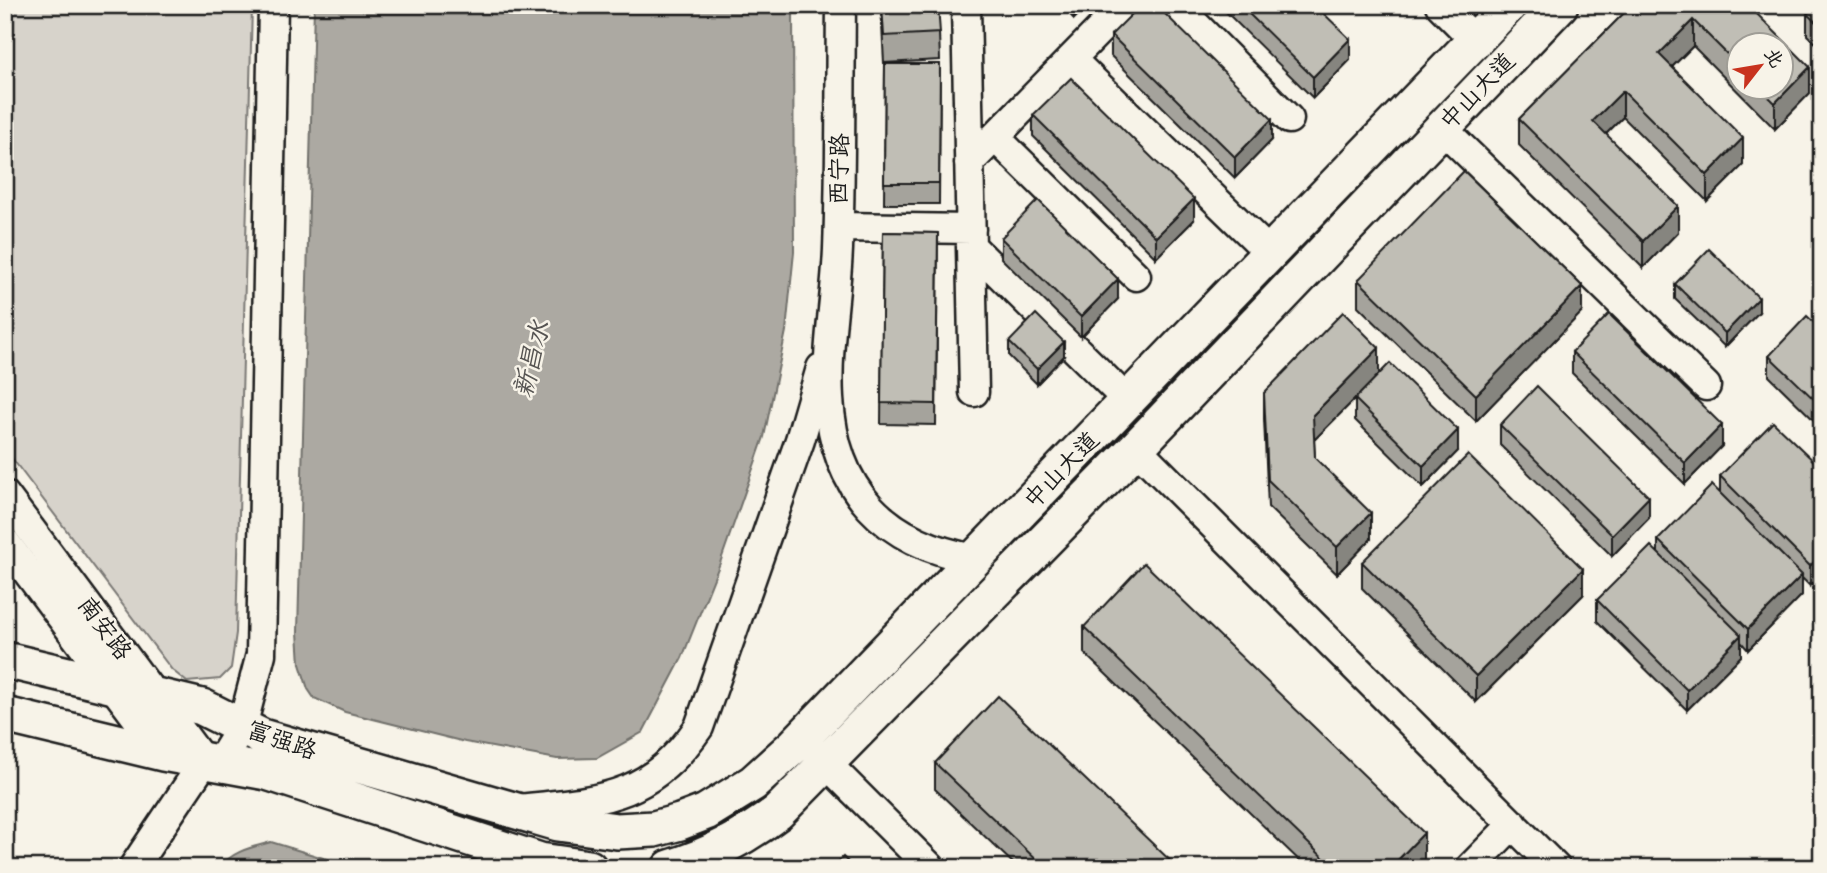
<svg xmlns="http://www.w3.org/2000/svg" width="1827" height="873" viewBox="0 0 1827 873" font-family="Mynerve,'LXGW WenKai TC',sans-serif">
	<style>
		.green { fill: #d7d3cb; stroke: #7a7874; stroke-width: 2 }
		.water { fill: #aca9a2; stroke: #72716c; stroke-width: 2 }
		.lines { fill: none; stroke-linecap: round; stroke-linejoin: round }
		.minor-casing { stroke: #1c1c1c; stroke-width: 33 }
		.major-casing { stroke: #1c1c1c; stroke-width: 40 }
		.minor { stroke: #f7f3e8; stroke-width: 28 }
		.major { stroke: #f7f3e8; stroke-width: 35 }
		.wall { fill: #a5a39c; stroke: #1c1c1c; stroke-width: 2; fill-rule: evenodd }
		.shaded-wall { fill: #86857f; stroke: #1c1c1c; stroke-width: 2 }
		.building { fill: #c0beb5; stroke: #1c1c1c; stroke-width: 2 }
		.labels { text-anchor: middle; stroke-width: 5; stroke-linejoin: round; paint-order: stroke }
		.street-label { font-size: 24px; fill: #1c1c1c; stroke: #f7f3e8 }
		.water-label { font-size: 26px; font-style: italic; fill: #565452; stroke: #f7f3e8 }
	</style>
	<rect width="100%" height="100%" fill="#f7f3e8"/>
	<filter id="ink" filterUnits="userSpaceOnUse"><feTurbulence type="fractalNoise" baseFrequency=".0143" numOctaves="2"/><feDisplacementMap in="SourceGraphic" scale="14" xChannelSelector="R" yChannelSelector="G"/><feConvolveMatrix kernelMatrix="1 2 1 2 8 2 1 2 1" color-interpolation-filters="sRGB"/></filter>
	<g filter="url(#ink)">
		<path class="green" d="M5,5H252L236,633L231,668L220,679L187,682L172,670L5,449Z"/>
		<path class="water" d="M314,5H793L794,252L786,331L764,437L720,563L682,658L643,732L597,758L557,759L465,742L345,712L314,698L308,689L300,664L298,632Z
			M271,842L356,868H220C231,851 253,847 271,842Z"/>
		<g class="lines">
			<defs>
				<path id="minor" d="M841,5C840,87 841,168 838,249C836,299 826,348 829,398C834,491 885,543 975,559
					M966,5L974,392
					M1176,5L1289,119
					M1440,5L1475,40
					M1071,59L1270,253
					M1442,128L1706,386
					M995,137L1136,276
					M969,163L1124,5
					M839,227L971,229
					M971,246L1128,401
					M1136,448L1556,868
					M5,495L204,762L133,868
					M5,542L163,753
					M219,764L242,727L261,654L273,5
					M827,764L931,868
					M519,809C600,800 649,800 699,727L800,440L821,368
					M1470,868L1513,824"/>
				<path id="major" d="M5,660L202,707L262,737L558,823L617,831L654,829L680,822L706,812L753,783L795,745L1509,5
					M5,715L163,753L267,772L540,861L589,868
					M670,868C710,856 744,838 778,812L1136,448L1560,5"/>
			</defs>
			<use href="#minor" class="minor-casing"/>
			<use href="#major" class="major-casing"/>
			<use href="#minor" class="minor"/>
			<use href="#major" class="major"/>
		</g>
		<path class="wall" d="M881,5H938L940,60L884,63Z
			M1061,5H1088L1074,19Z
			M1219,5H1315L1350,60L1313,98Z
			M1632,5H1748L1810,93L1775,129L1693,46L1672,67L1743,165L1707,201L1623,117L1606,134L1678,232L1643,268L1519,145V119ZM1740,46L1782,88H1740Z
			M1822,5V49L1807,35V14Z
			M1111,35L1272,140L1235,178L1111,56Z
			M885,64H940L939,204H884Z
			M1033,115L1194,220L1156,258L1033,136Z
			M883,232L938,233L936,425L881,424Z
			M1001,238L1118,299L1081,337L1001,258Z
			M1358,280L1582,312L1476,421L1358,306Z
			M1675,284L1759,312L1725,347L1675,299Z
			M1822,330V428L1769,376V356Z
			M1009,342L1064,356L1037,384L1009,356Z
			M1572,352L1722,446L1685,484L1572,373Z
			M1379,374L1458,451L1423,487L1355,420V399L1314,440L1315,458L1371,539L1337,574L1268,507L1264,419V393Z
			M1500,425L1649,518L1612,556L1500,445Z
			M1822,469V574L1810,586L1802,578V595L1748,650L1741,642V656L1687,710L1597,621V600L1658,553V540L1720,493V476Z
			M1362,562L1583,595L1476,702L1362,588Z
			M1084,627L1424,859L1415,868H1307L1084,653Z
			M935,763L1178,868H1018L935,789Z"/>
		<path class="shaded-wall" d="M1074,5H1088L1074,19Z
			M1693,20V46L1659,80V54Z
			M1350,39V60L1313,98V77Z
			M1810,67V93L1775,129V103Z
			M1623,91V117L1593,147V121Z
			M1272,119V140L1235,178V157Z
			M1743,138V165L1707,201V175Z
			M1194,199V220L1156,258V237Z
			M1678,206V232L1643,268V241Z
			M1118,279V299L1081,337V317Z
			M1582,286V312L1476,421V395Z
			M1759,298V312L1725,347V333Z
			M1064,342V356L1037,384V369Z
			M1379,348V375L1313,441V415Z
			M1722,425V446L1685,484V463Z
			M1458,430V451L1423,487V466Z
			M1649,497V518L1612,556V535Z
			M1371,513V539L1337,574V547Z
			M1822,554V574L1810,586V566Z
			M1583,569V595L1476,702V676Z
			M1802,575V595L1748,650V629Z
			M1741,635V656L1687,710V690Z
			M1424,833V859L1415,868H1390Z"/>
		<path class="building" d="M882,5H938L940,33L884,36Z
			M1141,5H1156L1272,119L1235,157L1111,35Z
			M1240,5H1315L1350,39L1313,77Z
			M1632,5H1748L1810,67L1775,103L1760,88H1782V46H1740V67L1693,20L1659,54L1743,138L1707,175L1623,91L1593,121L1678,206L1643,241L1519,119Z
			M1816,5H1822V28L1807,14Z
			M885,64H940L939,183H884Z
			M1071,78L1194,199L1156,237L1033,115Z
			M1464,171L1582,286L1476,395L1358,280Z
			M1038,200L1118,279L1081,317L1001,238Z
			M883,232L938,233L936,404L881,403Z
			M1709,249L1759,298L1725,333L1675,284Z
			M1343,312L1379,348L1313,415L1315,458L1371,513L1337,547L1268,480L1264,393Z
			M1036,314L1064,342L1037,369L1009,342Z
			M1609,314L1722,425L1685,463L1572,352Z
			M1807,316L1822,330V407L1769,356Z
			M1390,363L1458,430L1423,466L1355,399Z
			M1537,386L1649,497L1612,535L1500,425Z
			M1773,422L1822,469V554L1810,566L1720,476Z
			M1468,455L1583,569L1476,676L1362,562Z
			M1712,485L1802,575L1748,629L1658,540Z
			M1651,546L1741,635L1687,690L1597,600Z
			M1144,563L1424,833L1390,868H1334L1084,627Z
			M998,696L1178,868H1045L935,763Z
			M843,857L854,868H832Z"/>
	</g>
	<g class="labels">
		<g class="street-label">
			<text transform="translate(1477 91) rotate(-46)" y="8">中山大道</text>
			<text transform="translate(839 169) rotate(-89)" y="8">西宁路</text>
			<text transform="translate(1061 470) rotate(-46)" y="8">中山大道</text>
			<text transform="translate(105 628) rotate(53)" y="8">南安路</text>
			<text transform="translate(282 740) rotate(19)" y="8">富强路</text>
		</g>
		<g class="water-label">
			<text transform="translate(531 359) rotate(-76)" y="9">新昌水</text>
		</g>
	</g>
	<rect width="1827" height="873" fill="none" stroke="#f7f3e8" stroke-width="28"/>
	<rect x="14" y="14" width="1799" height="845" fill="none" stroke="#1c1c1c" stroke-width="2.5" filter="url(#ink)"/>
	<g transform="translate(1760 66) rotate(59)"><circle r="33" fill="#f7f3e8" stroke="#9f9d96" stroke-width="2"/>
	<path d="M0-5L12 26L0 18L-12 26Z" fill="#c8321e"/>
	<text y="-10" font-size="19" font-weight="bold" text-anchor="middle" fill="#1c1c1c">北</text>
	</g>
</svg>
